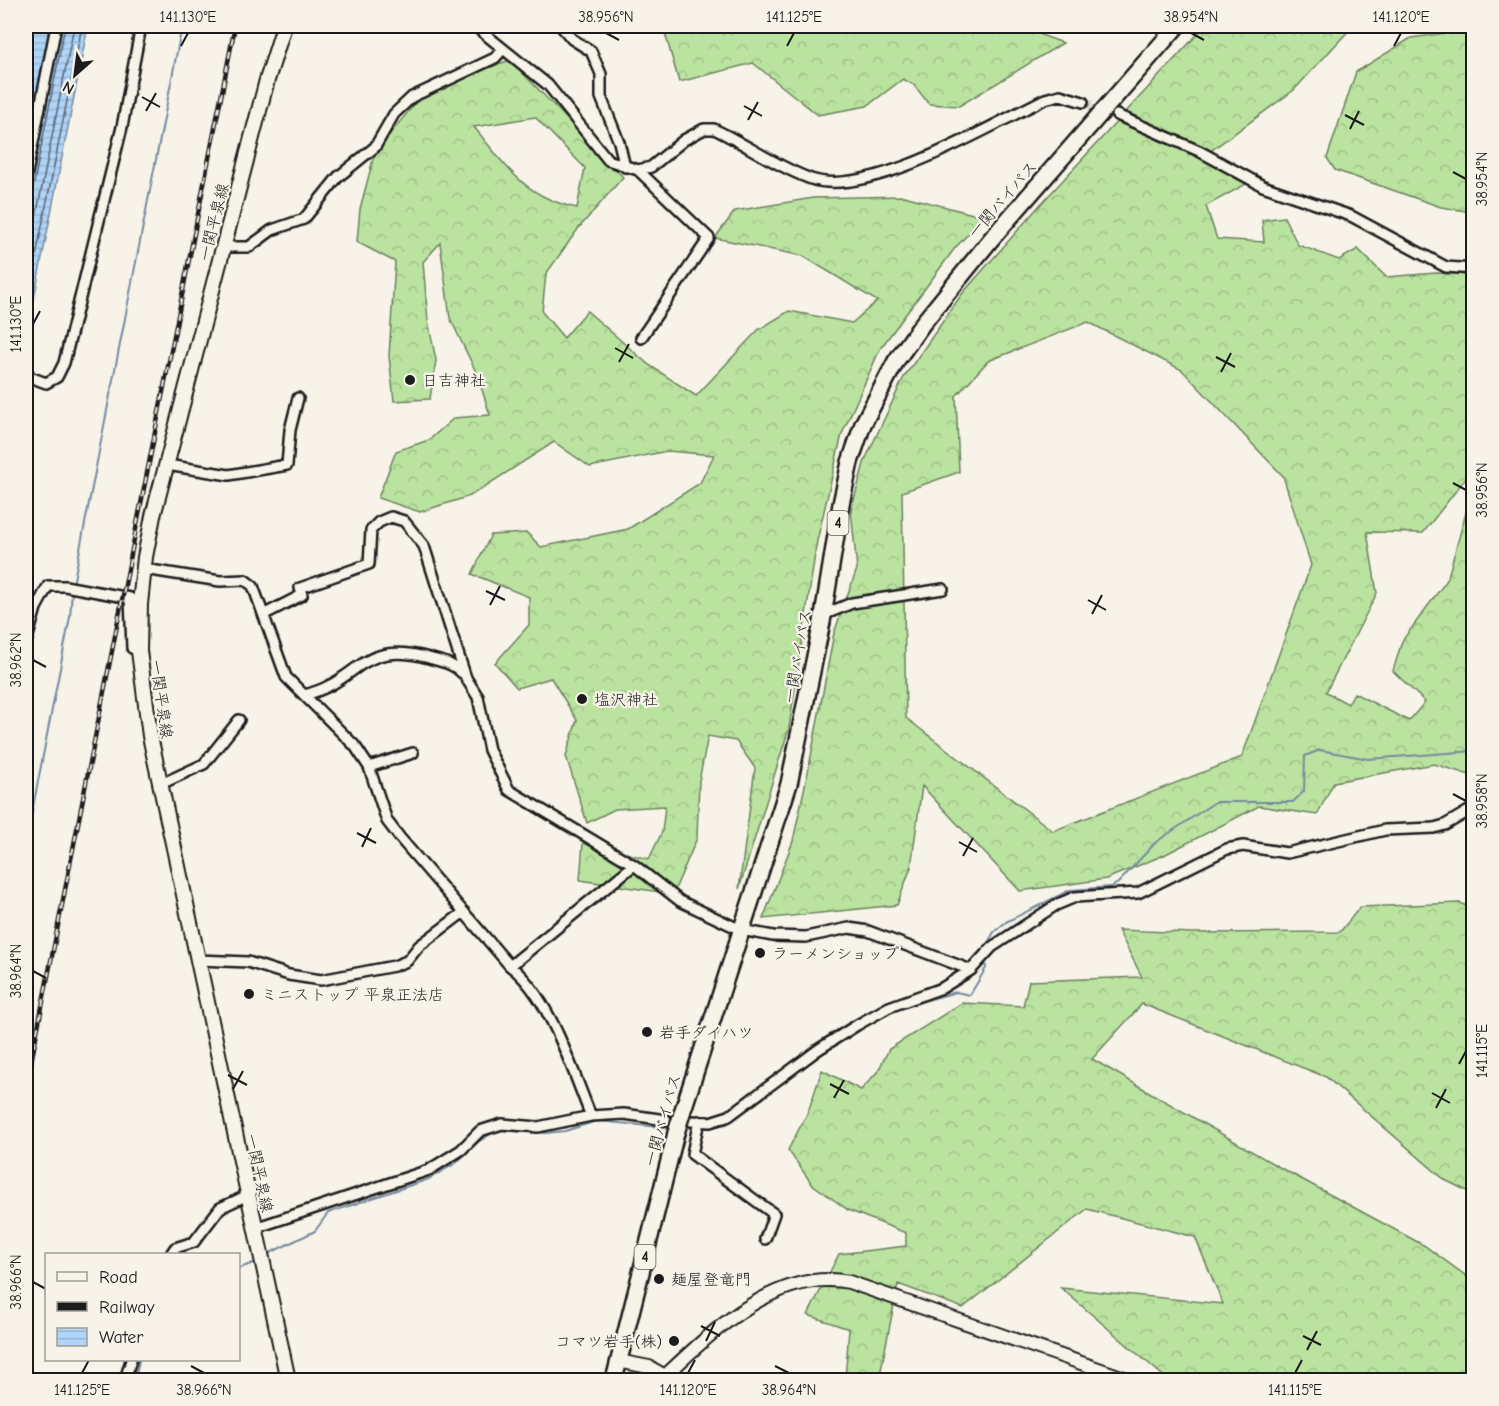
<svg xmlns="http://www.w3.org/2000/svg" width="1499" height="1406" viewBox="0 0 1499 1406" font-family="'Comic Neue','Klee One',sans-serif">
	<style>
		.forest { fill: url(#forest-crowns); stroke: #6b805e; stroke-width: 1.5; fill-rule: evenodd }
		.water { fill: url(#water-rules); stroke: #758aa0; stroke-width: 1.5 }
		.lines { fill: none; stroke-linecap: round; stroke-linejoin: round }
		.shore { stroke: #576674; stroke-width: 1.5 }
		.stream { stroke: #758aa0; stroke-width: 2 }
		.minor-tunnel { stroke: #d6d3c9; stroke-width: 9; stroke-dasharray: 9 4.5; stroke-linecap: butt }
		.minor-casing { stroke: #1c1c1c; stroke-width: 14 }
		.tertiary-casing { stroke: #1c1c1c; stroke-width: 16 }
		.secondary-casing { stroke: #1c1c1c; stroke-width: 18 }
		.trunk-casing { stroke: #1c1c1c; stroke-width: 20 }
		.minor { stroke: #f7f3e8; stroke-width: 9 }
		.tertiary { stroke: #f7f3e8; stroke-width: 12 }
		.secondary { stroke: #f7f3e8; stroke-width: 14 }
		.trunk { stroke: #f7f3e8; stroke-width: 15 }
		.rail-casing { stroke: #1c1c1c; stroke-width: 4.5 }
		.rail { stroke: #f7f3e8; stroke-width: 2; stroke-dasharray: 7; stroke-linecap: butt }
		.trunk-bridge-casing { stroke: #1c1c1c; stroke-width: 20; stroke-linecap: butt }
		.trunk-bridge { stroke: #f7f3e8; stroke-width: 15 }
		.ticks { fill: none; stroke: #1c1c1c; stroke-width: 2 }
		.poi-dot { fill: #1c1c1c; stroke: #f7f3e8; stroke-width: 2 }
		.labels { text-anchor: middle; stroke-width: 4.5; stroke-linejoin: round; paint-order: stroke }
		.shield { fill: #f7f3e8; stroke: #5e5c59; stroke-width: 1.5 }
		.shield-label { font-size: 15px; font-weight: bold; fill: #1c1c1c }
		.street-label { font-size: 16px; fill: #1c1c1c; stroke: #f7f3e8 }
		.poi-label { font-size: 16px; fill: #1c1c1c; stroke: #f7f3e8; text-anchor: start }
		.neatline { fill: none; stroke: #1c1c1c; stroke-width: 2 }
		.ticks-label { font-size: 15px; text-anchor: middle; fill: #1c1c1c }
	</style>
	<defs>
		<pattern id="forest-crowns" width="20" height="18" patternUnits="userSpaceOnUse" patternTransform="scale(1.5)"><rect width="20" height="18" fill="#bae39f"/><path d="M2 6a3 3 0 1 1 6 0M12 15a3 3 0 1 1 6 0" fill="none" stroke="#9fc288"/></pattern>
		<pattern id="water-rules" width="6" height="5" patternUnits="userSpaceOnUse" patternTransform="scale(1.5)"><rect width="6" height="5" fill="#b0d4f8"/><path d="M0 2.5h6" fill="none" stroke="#97b5d4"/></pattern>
	</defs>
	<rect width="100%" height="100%" fill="#f7f3e8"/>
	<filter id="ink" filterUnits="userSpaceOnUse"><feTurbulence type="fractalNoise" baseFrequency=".0167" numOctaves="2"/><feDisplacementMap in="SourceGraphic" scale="12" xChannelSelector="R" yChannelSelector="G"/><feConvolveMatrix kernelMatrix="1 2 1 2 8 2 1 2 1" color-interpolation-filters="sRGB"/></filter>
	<g filter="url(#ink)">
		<path class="forest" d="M663,26H1050L1041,35L1063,43L959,106L929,104L914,85L903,79L867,106L818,115L753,63L679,82Z
			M1205,26H1353L1294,90L1205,155L1246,184L1206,206L1217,239L1264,242L1262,220L1284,217L1298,245L1339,260L1358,249L1386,277L1436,273L1473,275V469L1423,533L1367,532L1377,593L1326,692L1348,704L1354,693L1409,721L1425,702L1393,671L1402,641L1447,580L1473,488V776L1434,764L1334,782L1317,815L1259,806L1164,855L1106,879L1020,891L922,786L911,867L897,905L763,919L793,841L809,767L834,633L857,569L851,510L865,460L904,377L962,294L1040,205ZM1088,322L1182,370L1283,476L1311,565L1242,757L1053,831L906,718L902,492L959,472L956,396L988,361Z
			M1473,29V212L1441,207L1335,170L1327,158L1356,72L1411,38Z
			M510,60L623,177L578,229L546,274L542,312L564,338L587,311L649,365L696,396L758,330L789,311L852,323L877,301L803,256L715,238L735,211L813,198L904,196L984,217L955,248L880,349L842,434L817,541L789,728L739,889L755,768L736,741L708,736L699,781L697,838L673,894L580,880L583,843L649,859L662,832L665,806L615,809L587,823L566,756L577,720L551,678L517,688L495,663L529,625V597L472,574L491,535L527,533L541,547L628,529L700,483L714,455L667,451L590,467L554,442L470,496L420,512L378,498L396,451L429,440L454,418L490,415L477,374L450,318L440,243L423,262L428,321L436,360L430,399L394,401L389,356L395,262L357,242L360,209L375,152L417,101L462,78ZM535,117L585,168L577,208C524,197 506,166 474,127Z
			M1460,903L1473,909V1194L1445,1180L1326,1077L1142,1004L1092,1059L1279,1167L1425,1246L1473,1281V1380H1168L1061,1288L1223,1304L1195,1237L1087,1209L963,1308L898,1284L879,1380H845L849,1329L808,1315L839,1254L906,1246V1233L848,1210L812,1184L788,1150L808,1112L822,1070L861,1090L878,1071L889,1049L962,1003L1023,1006L1029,981L1142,977L1118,930L1193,933L1340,932L1360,907Z"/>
		<path class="water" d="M26,26H88L26,339Z"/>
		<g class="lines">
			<path class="shore" d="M27,218L65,26
				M32,237L74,26
				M32,276L82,26"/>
			<path class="stream" d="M73,585L182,26
				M26,843L70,617L72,591
				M984,950L994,932L1006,922L1070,890L1111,887L1118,883L1156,842L1215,802H1293L1304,791L1305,756L1320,750L1368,759L1474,751
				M902,1007L956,992L970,995L986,968L985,959
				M699,1129L727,1124L841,1040L894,1010
				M270,1253L315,1231L328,1213L429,1179L456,1163L478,1142L497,1130L546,1133L565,1131L597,1121L672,1128
				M238,1269L253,1263
				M135,1380L139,1360"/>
			<path class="minor-tunnel" d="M1083,102L1117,115"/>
			<defs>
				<path id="minor" d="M475,26L548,85L608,160L638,170L651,167L684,140L704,129H714C746,144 777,167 811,179C869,199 991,125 1045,99L1060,95L1083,102
					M561,26L572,39L591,51L601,74V97L619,142L625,167
					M1117,115L1199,151L1263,186L1351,216L1446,267L1474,269
					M638,170L709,238L641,338
					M26,178L56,26
					M26,224V341
					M224,247H249L272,230L304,219L338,177L375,147L394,114L412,97L495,58L503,49
					M26,370L30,377L46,383L57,377L64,363L122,127L141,26
					M167,465L229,475L287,465L290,430L298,398
					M144,569L220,581L245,580L253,586L286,677L355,746L369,767L387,821L400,838L510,966C550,996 572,1070 591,1116
					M265,614L302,595L300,588L369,564L371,530L379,522L391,517L404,521L424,546L466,678L478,697L489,750L509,790L634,865L680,901L741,930L773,936L806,937L849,928L868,931L971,970
					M823,615L852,603L943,589
					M26,643L36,608L48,586H65L130,598L132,648L139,651
					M304,695C360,682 359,639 429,658C442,662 453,663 462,673
					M369,767L413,753
					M161,784L204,764L239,720
					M198,960L248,962L289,975L321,980L394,966L407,961L419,946L464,912
					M510,966L634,865
					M691,1121L710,1122L729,1116L819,1049L857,1025L889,1007L942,988L971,970L992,947L1056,905L1075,897L1138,893L1227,849L1243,846L1287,853L1385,830L1434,828L1445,825L1474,808
					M699,1121L692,1154L774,1214L765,1239
					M255,1228L429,1170L461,1150L480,1131L502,1124L538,1127L591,1116L624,1114L666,1120
					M171,1254L175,1248L194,1242L220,1208L248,1195
					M125,1380L131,1360"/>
				<path id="tertiary" d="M618,1361L649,1367L665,1376L667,1380
					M665,1376C713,1331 777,1268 849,1282L1127,1379"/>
				<path id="secondary" d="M284,26L267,80L153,516L145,557L140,604L139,651L150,736L288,1380"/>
				<path id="trunk" d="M682,1113L789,784L822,622L841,504L850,462L863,424L896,361L923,323L992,238L1177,26
					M614,1380L676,1133"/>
			</defs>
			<use href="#minor" class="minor-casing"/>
			<use href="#tertiary" class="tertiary-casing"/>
			<use href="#secondary" class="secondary-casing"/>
			<use href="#trunk" class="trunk-casing"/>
			<use href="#minor" class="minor"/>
			<use href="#tertiary" class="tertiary"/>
			<use href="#secondary" class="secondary"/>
			<use href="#trunk" class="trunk"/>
			<defs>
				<path id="rail" d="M26,1088L235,26"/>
			</defs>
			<use href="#rail" class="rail-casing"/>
			<use href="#rail" class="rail"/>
			<defs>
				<path id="trunk-bridge" d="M676,1133L682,1113"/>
			</defs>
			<use href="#trunk-bridge" class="trunk-bridge-casing"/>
			<use href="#trunk-bridge" class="trunk-bridge"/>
		</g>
	</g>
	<path class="ticks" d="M606,33L619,40M1191,33L1204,40M181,46L188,33M787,46L794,33M1394,46L1401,33M142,97L160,107M744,106L762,116M146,111L156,93M1345,115L1364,125M748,120L758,102M1350,129L1359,111M1453,172L1466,179M33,324L40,311M615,348L633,358M1216,357L1235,367M619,362L629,344M1221,372L1231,353M1453,483L1466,490M486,591L505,600M1088,600L1106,610M490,605L500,586M1092,614L1102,595M33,660L46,667M1453,794L1466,801M357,833L376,843M959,842L977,852M362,847L371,828M963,856L973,838M33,971L46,978M1459,1064L1466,1051M228,1075L247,1085M830,1084L849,1094M233,1089L243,1071M1432,1093L1450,1103M834,1098L844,1080M1436,1108L1446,1089M33,1282L46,1289M701,1326L720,1336M1303,1336L1321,1345M706,1341L715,1322M1307,1350L1317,1331M191,1366L204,1373M775,1366L789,1373M82,1373L89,1360M688,1373L695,1360M1295,1373L1302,1360"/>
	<g class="poi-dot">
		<circle cx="410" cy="380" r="6"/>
		<circle cx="582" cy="699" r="6"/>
		<circle cx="760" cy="953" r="6"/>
		<circle cx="249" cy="994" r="6"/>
		<circle cx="647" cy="1032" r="6"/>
		<circle cx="659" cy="1279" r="6"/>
		<circle cx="674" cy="1341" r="6"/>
	</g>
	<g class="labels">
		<g class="shield">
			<rect x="827.5" y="511" width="21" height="24" rx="4.5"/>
			<rect x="634.5" y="1245" width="21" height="24" rx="4.5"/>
		</g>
		<g class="shield-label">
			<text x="838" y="528">4</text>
			<text x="645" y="1262">4</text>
		</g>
		<g class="street-label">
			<text transform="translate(1002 199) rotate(-49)" y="6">一関バイパス</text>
			<text transform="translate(213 222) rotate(-76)" y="6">一関平泉線</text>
			<text transform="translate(797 656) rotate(-80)" y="6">一関バイパス</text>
			<text transform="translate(162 699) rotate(82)" y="6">一関平泉線</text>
			<text transform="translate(662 1120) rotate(-74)" y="6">一関バイパス</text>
			<text transform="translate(260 1173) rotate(78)" y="6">一関平泉線</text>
		</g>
		<g class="poi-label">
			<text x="422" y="386">日吉神社</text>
			<text x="594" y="705">塩沢神社</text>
			<text x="772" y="959">ラーメンショップ</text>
			<text x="261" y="1000">ミニストップ 平泉正法店</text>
			<text x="659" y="1038">岩手ダイハツ</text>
			<text x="671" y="1285">麺屋登竜門</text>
			<text x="662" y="1347" text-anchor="end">コマツ岩手(株)</text>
		</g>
	</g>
	<rect width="1499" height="1406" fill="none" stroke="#f7f3e8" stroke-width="66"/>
	<rect x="45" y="1253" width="195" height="108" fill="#f7f3e8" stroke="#9f9d96" stroke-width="1.5"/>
	<rect x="57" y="1272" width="30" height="9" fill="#f7f3e8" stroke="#9f9d96" stroke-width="1.5"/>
	<text x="99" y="1283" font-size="18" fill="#1c1c1c">Road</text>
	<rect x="57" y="1302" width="30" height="9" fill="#1c1c1c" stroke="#9f9d96" stroke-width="1.5"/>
	<text x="99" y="1313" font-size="18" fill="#1c1c1c">Railway</text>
	<rect x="57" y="1328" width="30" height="18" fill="url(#water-rules)" stroke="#9f9d96" stroke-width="1.5"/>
	<text x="99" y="1343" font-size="18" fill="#1c1c1c">Water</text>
	<g transform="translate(75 75) rotate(208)" stroke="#f7f3e8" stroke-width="4.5" paint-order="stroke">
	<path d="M0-4.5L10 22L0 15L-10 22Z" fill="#1c1c1c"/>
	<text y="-9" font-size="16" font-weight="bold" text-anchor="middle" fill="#1c1c1c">N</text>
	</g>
	<rect x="33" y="33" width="1433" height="1340" class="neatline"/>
	<g class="ticks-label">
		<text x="188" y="22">141.130°E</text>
		<text x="606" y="22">38.956°N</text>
		<text x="794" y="22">141.125°E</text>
		<text x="1191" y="22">38.954°N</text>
		<text x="1401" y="22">141.120°E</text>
		<text transform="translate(1482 179) rotate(-90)" y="5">38.954°N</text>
		<text transform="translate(16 324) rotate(-90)" y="5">141.130°E</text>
		<text transform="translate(1482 490) rotate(-90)" y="5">38.956°N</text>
		<text transform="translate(16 660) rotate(-90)" y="5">38.962°N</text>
		<text transform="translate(1482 801) rotate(-90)" y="5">38.958°N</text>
		<text transform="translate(16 971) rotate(-90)" y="5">38.964°N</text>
		<text transform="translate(1482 1051) rotate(-90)" y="5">141.115°E</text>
		<text transform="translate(16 1282) rotate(-90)" y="5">38.966°N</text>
		<text x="82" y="1395">141.125°E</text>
		<text x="204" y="1395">38.966°N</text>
		<text x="688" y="1395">141.120°E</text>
		<text x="789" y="1395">38.964°N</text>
		<text x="1295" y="1395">141.115°E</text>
	</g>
</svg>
